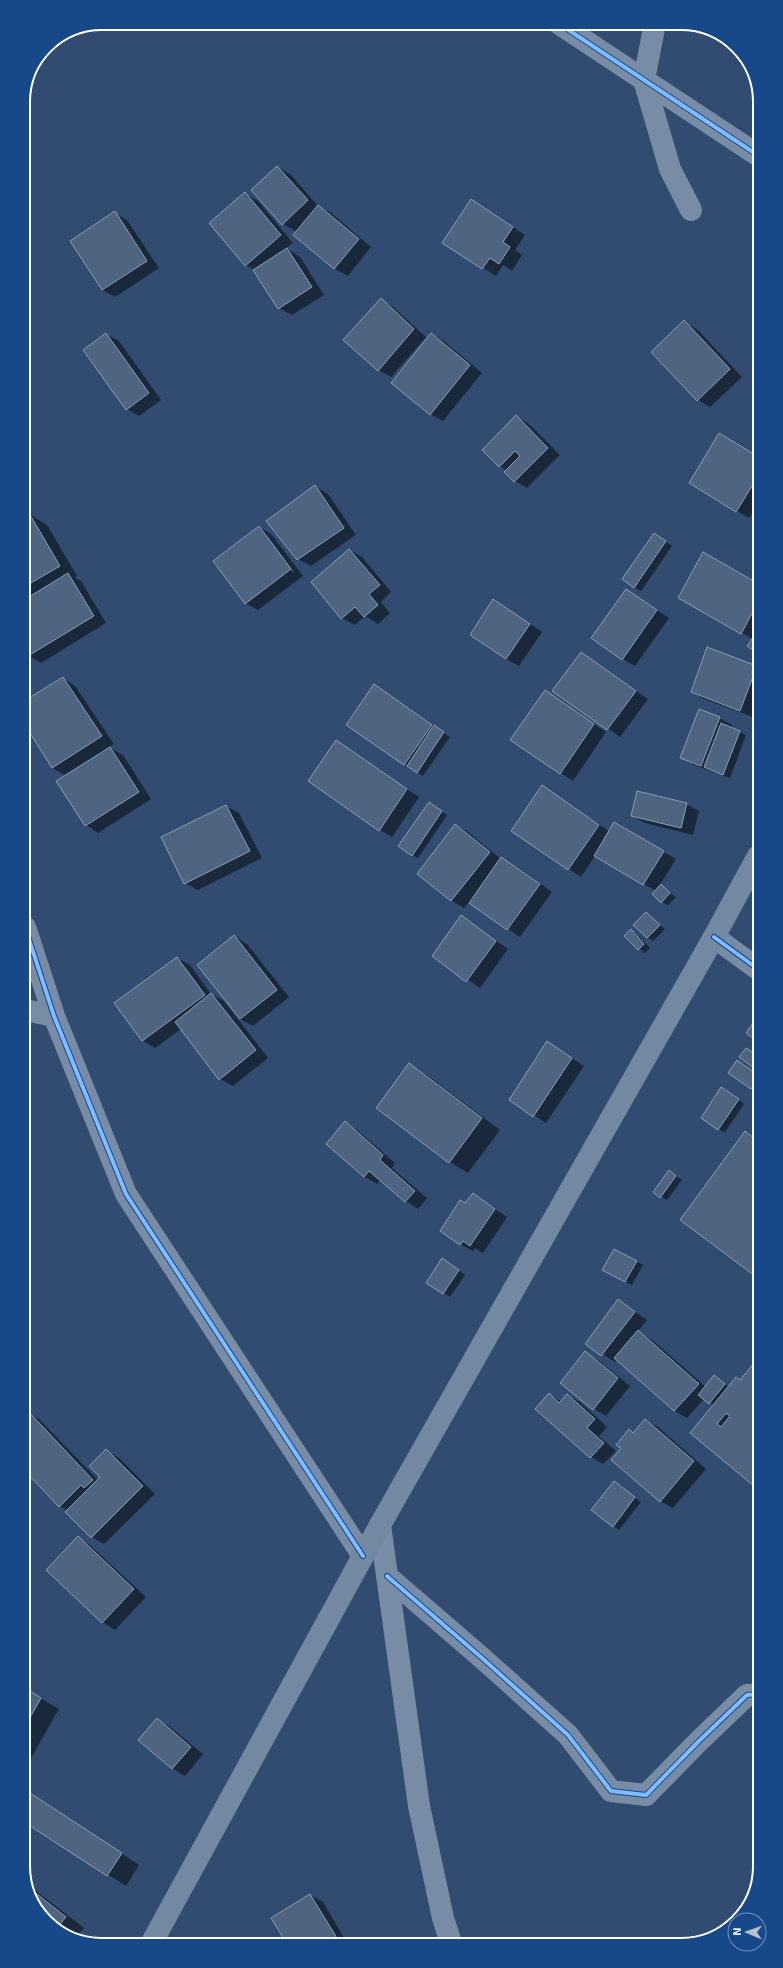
<svg xmlns="http://www.w3.org/2000/svg" width="783" height="1968" viewBox="0 0 783 1968" font-family="'Exo 2',sans-serif">
	<style>
		.shadow { fill: #0007; fill-rule: evenodd }
		.building { fill: #4e6480; stroke: #8c9db3; fill-rule: evenodd }
		.lines { fill: none; stroke-linecap: round; stroke-linejoin: round }
		.street { stroke: #788ca5; stroke-width: 22 }
		.secondary { stroke: #7388a1; stroke-width: 22 }
		.cycleway-casing { stroke: #17488a; stroke-width: 6 }
		.cycleway { stroke: #80bcff; stroke-width: 4 }
		.rim { fill: none; stroke: #fff; stroke-width: 2 }
	</style>
	<rect width="100%" height="100%" fill="#314c70"/>
	<path class="shadow" d="M277,167L290,174L318,206L331,213L371,247L348,276L335,269L294,235L297,232L283,224Z
		M245,193L258,201L293,243L286,248L300,257L324,295L292,315L279,308L254,270L246,265Z
		M484,208L525,235L515,250L522,255L512,271L503,265L496,276L444,242Z
		M115,213L127,220L159,268L115,297L103,290Z
		M381,300L393,307L426,337L391,377L378,370Z
		M684,322L697,329L742,377L710,407L698,400Z
		M106,334L119,341L161,400L139,416L127,409Z
		M432,334L444,341L482,373L443,421L430,414Z
		M516,416L529,424L560,455L527,488L515,481L506,470L500,466Z
		M757,457V506L749,518L690,483Z
		M315,486L328,494L356,535L311,566L298,559Z
		M29,514L47,525L77,576L75,578L81,581L106,623L41,663L29,656L24,649V517Z
		M260,527L272,535L303,576L258,610L245,603ZM266,537H268L294,572L293,573Z
		M660,537L672,546L641,591L634,587Z
		M349,550L362,557L391,592L381,602L390,613L378,624L365,616L355,625L342,618Z
		M704,554L757,584V652L749,645L753,639L679,598Z
		M626,590L669,618L635,666L623,659Z
		M494,600L542,632L519,666L506,659Z
		M707,649L757,667V706L753,717L704,699L692,692Z
		M581,653L648,699L620,737L554,690Z
		M63,678L75,686L114,744L109,747L123,755L151,799L98,833L86,825L66,776L52,768L25,724V702Z
		M374,686L450,737L423,776L347,725Z
		M545,691L606,732L573,781L512,740Z
		M719,718L732,725L731,728L746,735L730,778L694,765L682,757Z
		M336,741L419,797L392,837L380,830Z
		M542,786L609,831L614,823L676,859L660,885L676,897L668,905L662,902L656,891L595,856L581,877L512,831Z
		M686,804L699,811L693,835L645,823L632,816Z
		M226,806L239,813L262,858L198,890L185,883Z
		M435,807L447,815L418,858L412,855Z
		M456,825L468,832L501,859L514,865L552,892L520,937L469,902L464,908L452,901L418,874Z
		M646,913L665,929L653,941L647,937Z
		M462,917L508,949L480,988L433,955Z
		M631,931L637,934L650,948L645,953L625,936Z
		M234,936L247,944L289,997L253,1026L240,1019Z
		M177,958L190,965L211,994L224,1001L268,1058L233,1086L220,1079L181,1029L155,1048L142,1040Z
		M548,1043L584,1066L546,1123L510,1100Z
		M409,1064L427,1075L500,1130L468,1173L450,1162L377,1108Z
		M743,1065L758,1075V1092L752,1088Z
		M728,1092L744,1104L725,1132L718,1129Z
		M345,1123L357,1130L395,1163L392,1168L427,1198L418,1209L406,1201L381,1179L377,1184L365,1177L327,1144Z
		M746,1132L758,1140L759,1278Z
		M675,1175L682,1180L667,1200L654,1192Z
		M473,1194L507,1217L483,1253L475,1248L473,1251L460,1244L466,1204Z
		M614,1250L643,1265L632,1285L604,1270Z
		M449,1263L465,1275L450,1297L427,1282Z
		M619,1300L647,1320L638,1331L651,1339L706,1387L720,1380L729,1387L741,1381L759,1359V1488L692,1433L714,1406L704,1399L687,1418L675,1411L617,1359L615,1362L586,1343Z
		M586,1353L598,1360L630,1386L606,1416L594,1409Z
		M549,1394L562,1402L568,1395L580,1402L607,1427L599,1436L616,1451L603,1464L591,1457Z
		M26,1412L39,1419L98,1480L101,1477L106,1451L119,1458L155,1494L104,1544L92,1537L68,1511L60,1506L26,1471Z
		M645,1420L658,1427L706,1469L673,1508L660,1501L622,1448L629,1431L634,1433Z
		M614,1482L641,1502L619,1530L613,1526Z
		M78,1537L90,1545L146,1597L115,1630L102,1622Z
		M27,1690L59,1709L31,1758L27,1755Z
		M157,1719L169,1726L203,1754L185,1776L172,1768Z
		M27,1791L139,1865L126,1886L27,1823Z
		M27,1884L84,1928L76,1937L54,1928L27,1891Z
		M310,1895L323,1902L347,1943L288,1944Z"/>
	<path class="building" d="M277,166L308,200L282,225L251,190Z
		M245,192L281,235L245,266L209,223Z
		M471,199L513,227L503,242L510,247L499,264L490,258L482,269L442,243Z
		M318,205L359,239L334,269L293,235Z
		M115,211L147,261L102,290L70,241Z
		M287,248L312,287L278,309L253,270Z
		M381,298L414,329L378,371L343,340Z
		M684,320L730,369L697,401L651,352Z
		M106,333L149,393L126,410L83,350Z
		M431,333L470,365L430,415L391,383Z
		M516,415L548,448L514,482L504,472L520,456L515,451L499,467L482,450Z
		M719,433L757,456V478L736,512L689,483Z
		M315,485L344,528L297,560L266,521Z
		M29,513L60,566L24,587V516Z
		M259,526L291,569L245,604L213,561Z
		M654,533L666,541L634,588L622,579Z
		M349,549L380,585L369,594L378,605L364,617L355,607L341,619L311,582Z
		M703,552L757,583V604L741,634L678,598Z
		M68,573L94,616L28,656L24,650V600Z
		M626,589L657,610L622,660L591,638Z
		M493,599L530,624L506,659L470,635Z
		M757,632V653L747,646Z
		M707,647L757,666L740,711L691,692Z
		M581,652L636,691L607,730L552,691Z
		M63,677L102,736L52,768L25,725L24,701Z
		M374,684L432,725L404,765L346,725Z
		M545,690L594,724L560,774L510,740Z
		M699,709L720,717L701,766L680,758Z
		M721,723L740,731L723,775L704,767Z
		M434,725L444,732L417,773L407,766Z
		M336,740L407,789L379,831L308,781Z
		M110,747L139,792L85,826L56,781Z
		M542,785L599,825L568,870L511,831Z
		M637,791L687,803L681,828L631,816Z
		M429,802L442,811L412,856L398,846Z
		M226,805L250,851L184,884L161,837Z
		M614,822L664,851L643,885L594,856Z
		M455,824L490,852L451,901L417,874Z
		M501,857L540,884L507,930L469,903Z
		M661,884L670,893L661,903L652,894Z
		M646,912L660,925L647,938L633,925Z
		M461,915L496,941L466,982L432,956Z
		M631,929L644,944L638,950L624,936Z
		M234,935L277,990L240,1019L197,965Z
		M177,957L205,995L142,1041L114,1003Z
		M211,993L256,1050L219,1080L175,1022Z
		M756,1019L758,1021V1042L746,1033Z
		M547,1041L572,1058L533,1117L509,1100Z
		M746,1048L758,1056V1071L739,1057Z
		M737,1060L758,1075V1079L751,1089L728,1073Z
		M409,1063L482,1118L449,1163L376,1108Z
		M721,1087L739,1099L718,1130L701,1118Z
		M345,1121L383,1155L380,1160L415,1191L405,1202L369,1171L364,1177L326,1144Z
		M745,1131L758,1141L759,1279L680,1220Z
		M669,1170L676,1176L660,1198L653,1192Z
		M473,1193L495,1209L470,1246L463,1241L460,1245L440,1231L460,1200L465,1203Z
		M614,1249L637,1261L625,1282L602,1270Z
		M442,1258L459,1270L443,1294L426,1283Z
		M618,1299L635,1312L601,1356L585,1344Z
		M638,1330L699,1384L674,1411L614,1358Z
		M585,1351L618,1378L593,1410L560,1383Z
		M759,1357V1482L755,1487L690,1433L736,1377L740,1380ZM726,1413L730,1416L721,1427L717,1424Z
		M714,1375L725,1384L709,1404L698,1395Z
		M549,1393L559,1403L567,1394L595,1419L587,1428L604,1443L590,1458L535,1409Z
		M27,1410L93,1480L84,1488L81,1485L59,1507L26,1472Z
		M645,1419L694,1461L660,1502L611,1460L621,1448L616,1445L629,1429L633,1433Z
		M106,1449L143,1486L91,1538L65,1512L100,1477L89,1466Z
		M614,1481L635,1497L613,1527L591,1510Z
		M78,1536L134,1589L102,1623L46,1570Z
		M27,1689L41,1698L27,1723Z
		M157,1718L191,1747L172,1769L138,1740Z
		M27,1791L122,1853L107,1876L27,1824Z
		M27,1886L66,1917L56,1929L27,1891Z
		M310,1894L340,1943L287,1944L271,1918Z"/>
	<g class="lines">
		<path class="street" d="M558,23L756,154
			M655,23L644,80L670,169L691,210
			M25,927L54,1016L126,1194L363,1556
			M714,937L758,969
			M25,1010L54,1016
			M380,1525L419,1806L443,1918L451,1943
			M387,1576L482,1658L568,1735L611,1791L646,1795L699,1741L747,1695L760,1694"/>
		<path class="secondary" d="M151,1944L380,1525L714,937L758,856"/>
		<defs>
			<path id="cycleway" d="M558,23L756,154
				M25,927L54,1016L126,1194L363,1556
				M714,937L758,969
				M387,1576L482,1658L568,1735L611,1791L646,1795L699,1741L747,1695L760,1694"/>
		</defs>
		<use href="#cycleway" class="cycleway-casing"/>
		<use href="#cycleway" class="cycleway"/>
	</g>
	<path d="M0 0H783V1968H0ZM102 30H681A72 72 0 0 1 753 102V1866A72 72 0 0 1 681 1938H102A72 72 0 0 1 30 1866V102A72 72 0 0 1 102 30Z" fill="#17488a" fill-rule="evenodd"/>
	<path class="rim" d="M102 30H681A72 72 0 0 1 753 102V1866A72 72 0 0 1 681 1938H102A72 72 0 0 1 30 1866V102A72 72 0 0 1 102 30Z"/>
	<g transform="translate(747 1932) rotate(272)"><circle r="19" fill="#17488a" stroke="#7491b9"/>
	<path d="M0-3L7 15L0 10L-7 15Z" fill="#b7c0cd"/>
	<text y="-6" font-size="11" font-weight="bold" text-anchor="middle" fill="#ffffff">N</text>
	</g>
</svg>
